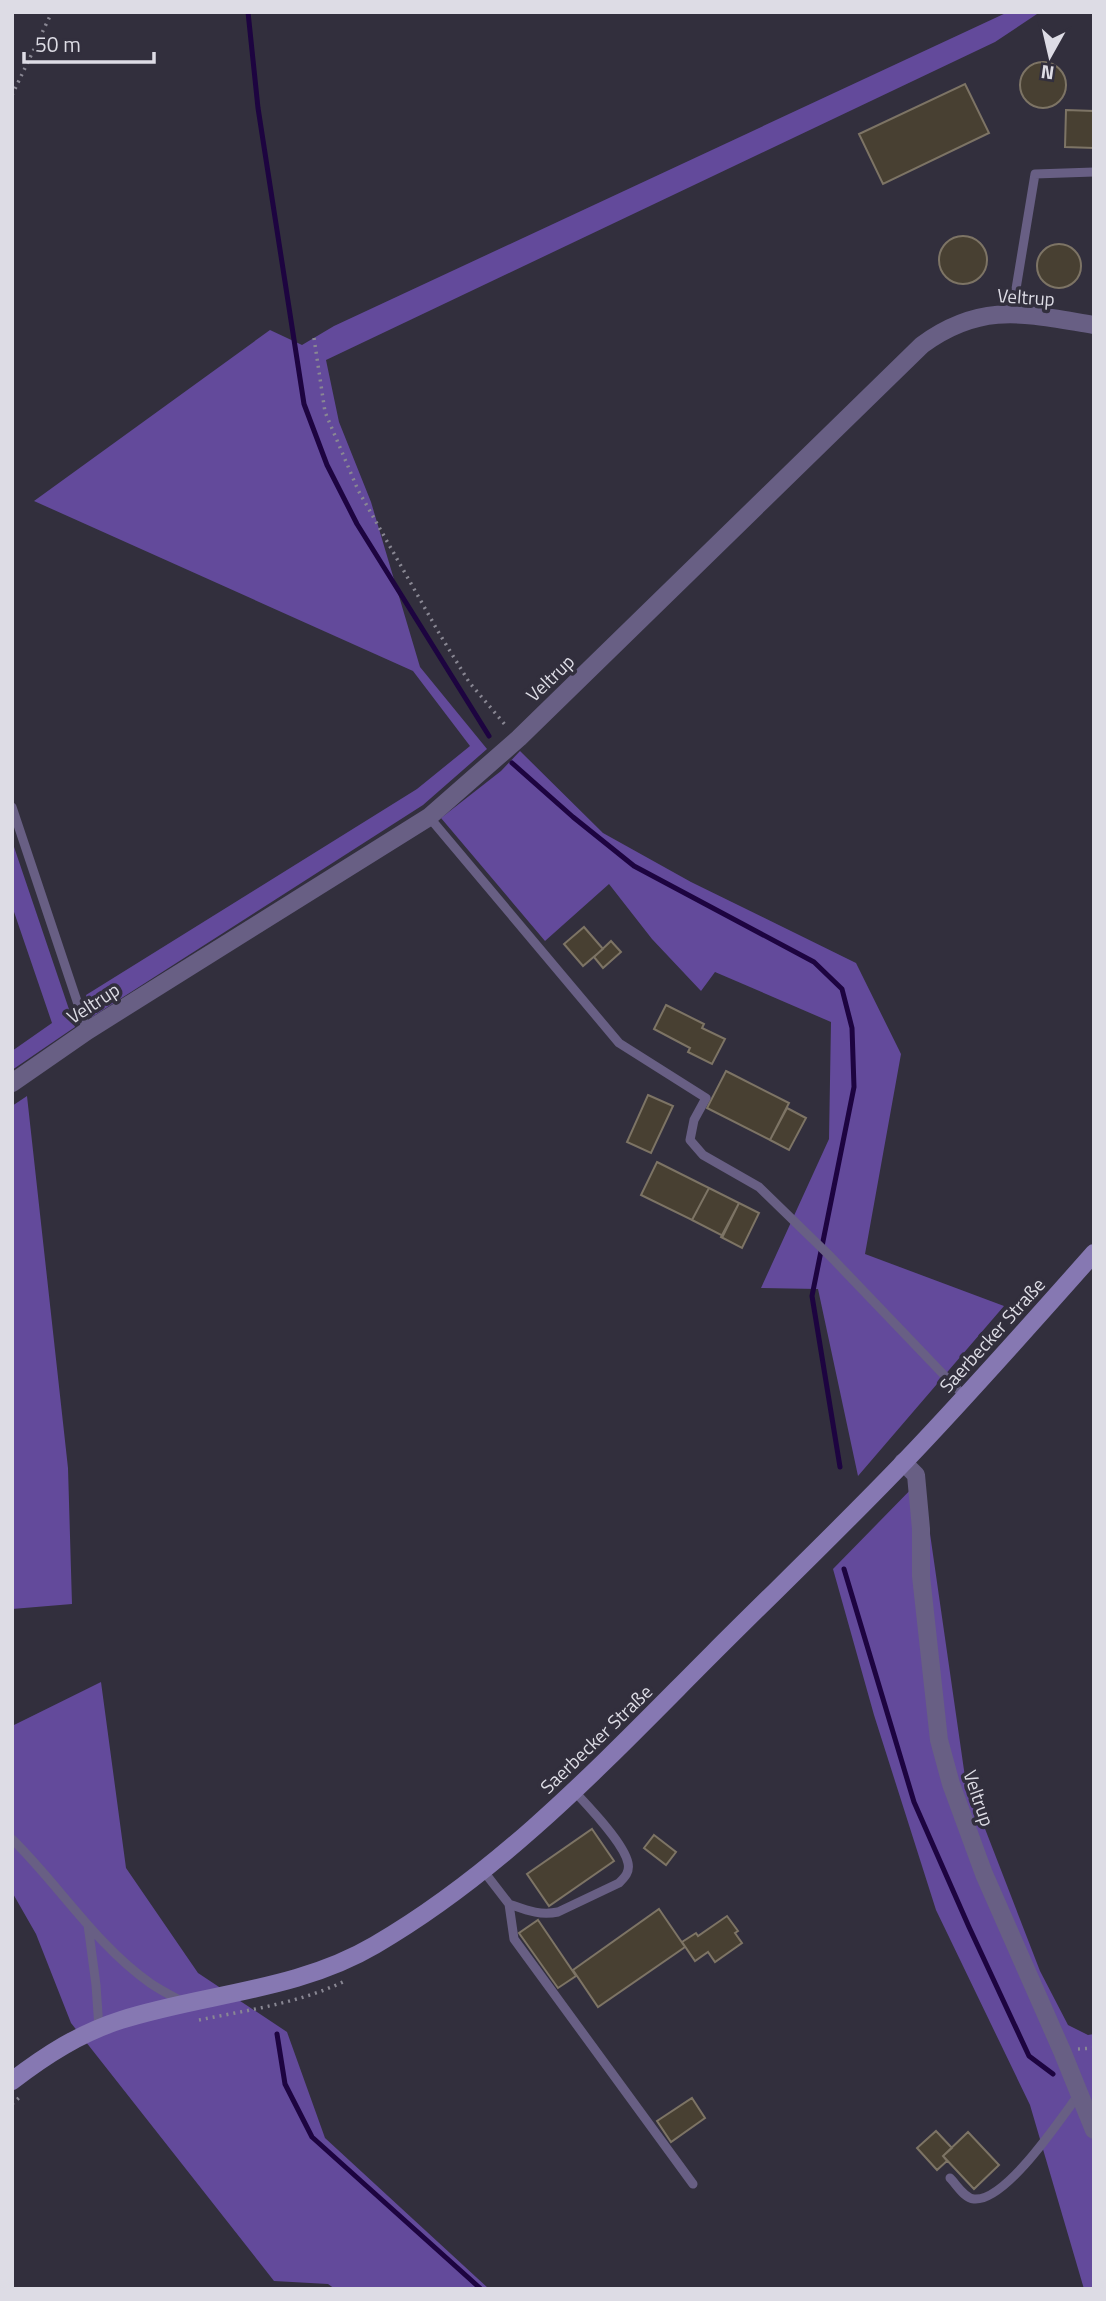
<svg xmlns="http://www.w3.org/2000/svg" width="1106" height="2301" viewBox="0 0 1106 2301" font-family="'Titillium Web',sans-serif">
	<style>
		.green { fill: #634a9b }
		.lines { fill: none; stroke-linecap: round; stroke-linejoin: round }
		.stream { stroke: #1d0440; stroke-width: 5 }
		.building { fill: #484032; stroke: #7d7465; stroke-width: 2 }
		.path { stroke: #898793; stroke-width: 3.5; stroke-dasharray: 2 5; stroke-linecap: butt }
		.lane { stroke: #685f84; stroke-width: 9 }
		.street { stroke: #685f84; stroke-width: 18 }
		.secondary { stroke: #8678b2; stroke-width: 18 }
		.labels { text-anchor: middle; stroke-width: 7; stroke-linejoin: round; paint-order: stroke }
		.street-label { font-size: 19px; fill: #dddce5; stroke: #322f3d }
	</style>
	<rect width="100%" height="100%" fill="#322f3d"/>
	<path class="green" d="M1008,12H1040L995,42L326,360L339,422L371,502L420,667L487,749L423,805L92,1017L86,995L417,789L470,746L413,671L34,501L270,330L302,345L334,326Z
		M520,751L603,833L691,882L856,963L901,1054L865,1254L1004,1306L858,1476L818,1289L761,1288L829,1139L831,1022L715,972L701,991L652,939L609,884L545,941L441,818L501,771Z
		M12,841L75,1027L12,1070V1051L52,1023L12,906Z
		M27,1096L68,1468L72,1604L12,1609V1106Z
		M922,1478L965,1777L1040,1971L1068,2025L1088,2035L1094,2034V2289H1084L1030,2105L936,1910L874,1715L833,1569Z
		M101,1682L126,1868L198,1973L287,2032L325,2138L489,2289H335L328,2284L274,2281L71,2023L36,1934L12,1892V1726Z"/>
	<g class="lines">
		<path class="stream" d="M248,12L258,108L304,404L327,465L357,524L489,736
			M512,763L573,817L634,866L814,962L842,989L852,1028L854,1087L812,1296L840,1467
			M844,1569L914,1802L969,1927L1029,2056L1053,2074
			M277,2034L285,2084L312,2137L481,2289"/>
	</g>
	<path class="building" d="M1020 85a23 23 0 1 1 46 0a23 23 0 1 1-46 0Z
		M965,84L989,133L883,184L859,134Z
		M1066,110L1094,111V148L1065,147Z
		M939 260a24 24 0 1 1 48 0a24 24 0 1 1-48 0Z
		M1037 266a22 22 0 1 1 44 0a22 22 0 1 1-44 0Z
		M584,927L603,949L583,966L564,944Z
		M611,941L621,952L603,968L594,957Z
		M666,1005L704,1024L702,1028L725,1039L712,1064L688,1052L690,1048L654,1029Z
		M726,1071L789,1103L770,1140L707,1108Z
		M648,1095L673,1106L651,1153L627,1142Z
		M787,1108L806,1118L789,1150L770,1140Z
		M657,1162L709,1188L692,1220L641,1195Z
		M709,1188L739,1203L723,1236L692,1220Z
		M739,1203L759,1213L742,1248L721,1237Z
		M592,1829L614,1861L549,1906L527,1874Z
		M654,1835L676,1852L666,1865L644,1848Z
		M659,1909L685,1947L598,2007L573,1970Z
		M727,1916L738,1931L735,1933L742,1943L715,1962L708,1952L695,1961L682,1942L696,1933L698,1936Z
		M538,1920L576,1976L558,1988L519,1933Z
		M692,2098L705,2118L671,2142L657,2121Z
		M936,2131L952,2148L943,2156L947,2161L937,2170L917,2148Z
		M968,2132L999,2165L974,2189L943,2156Z"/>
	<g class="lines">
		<path class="path" d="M12,95L52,12
			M314,338L325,412L358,490L439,633L469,682L507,727
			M199,2020C248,2010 301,2003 347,1980
			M1078,2049L1094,2048
			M12,2104L21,2096"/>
		<path class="lane" d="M1012,313L1035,174L1094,172
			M12,807L87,1031
			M429,817L619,1043L706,1098L694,1120L690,1140L703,1155L759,1187L831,1257L965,1397
			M12,1839C59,1885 96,1945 150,1983C160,1990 172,1996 183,2002
			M482,1869L509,1904L514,1939L693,2184
			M509,1904C526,1910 540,1916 558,1912L619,1883C625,1877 630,1872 628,1863C624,1843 588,1806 574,1791
			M88,1925L96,1985L99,2028
			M950,2178C957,2185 964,2198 974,2199C1006,2202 1061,2118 1079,2094"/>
		<path class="street" d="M12,1083L87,1031L429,817L519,738L922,345C982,301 1026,314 1094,325
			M903,1462L916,1475L921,1529V1576L939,1740L951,1784L984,1874L1062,2051L1094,2130"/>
		<path class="secondary" d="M12,2081C46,2055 80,2033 121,2020C206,1993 297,1991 375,1945C504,1870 608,1758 713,1653C777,1589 843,1526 906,1460C970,1393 1032,1323 1094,1253"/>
	</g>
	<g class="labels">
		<g class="street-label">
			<text transform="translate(1026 297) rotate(4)" y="7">Veltrup</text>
			<text transform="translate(550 678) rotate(-44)" y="7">Veltrup</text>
			<text transform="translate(93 1003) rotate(-33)" y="7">Veltrup</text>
			<text transform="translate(992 1335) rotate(-48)" y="7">Saerbecker Straße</text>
			<text transform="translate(596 1739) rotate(-44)" y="7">Saerbecker Straße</text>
			<text transform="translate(979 1798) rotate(71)" y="7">Veltrup</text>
		</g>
	</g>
	<rect width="1106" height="2301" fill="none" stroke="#dddce5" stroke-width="28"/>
	<g transform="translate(1050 56) rotate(188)" stroke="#322f3d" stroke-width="5" paint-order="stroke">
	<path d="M0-5L12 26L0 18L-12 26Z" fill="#dddce5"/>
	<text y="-10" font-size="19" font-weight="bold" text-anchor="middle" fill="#dddce5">N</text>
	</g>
	<path d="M24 52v10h130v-10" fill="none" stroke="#dddce5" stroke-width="3.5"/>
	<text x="35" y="52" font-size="21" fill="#dddce5" stroke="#322f3d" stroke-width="5" paint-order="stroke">50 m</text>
</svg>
